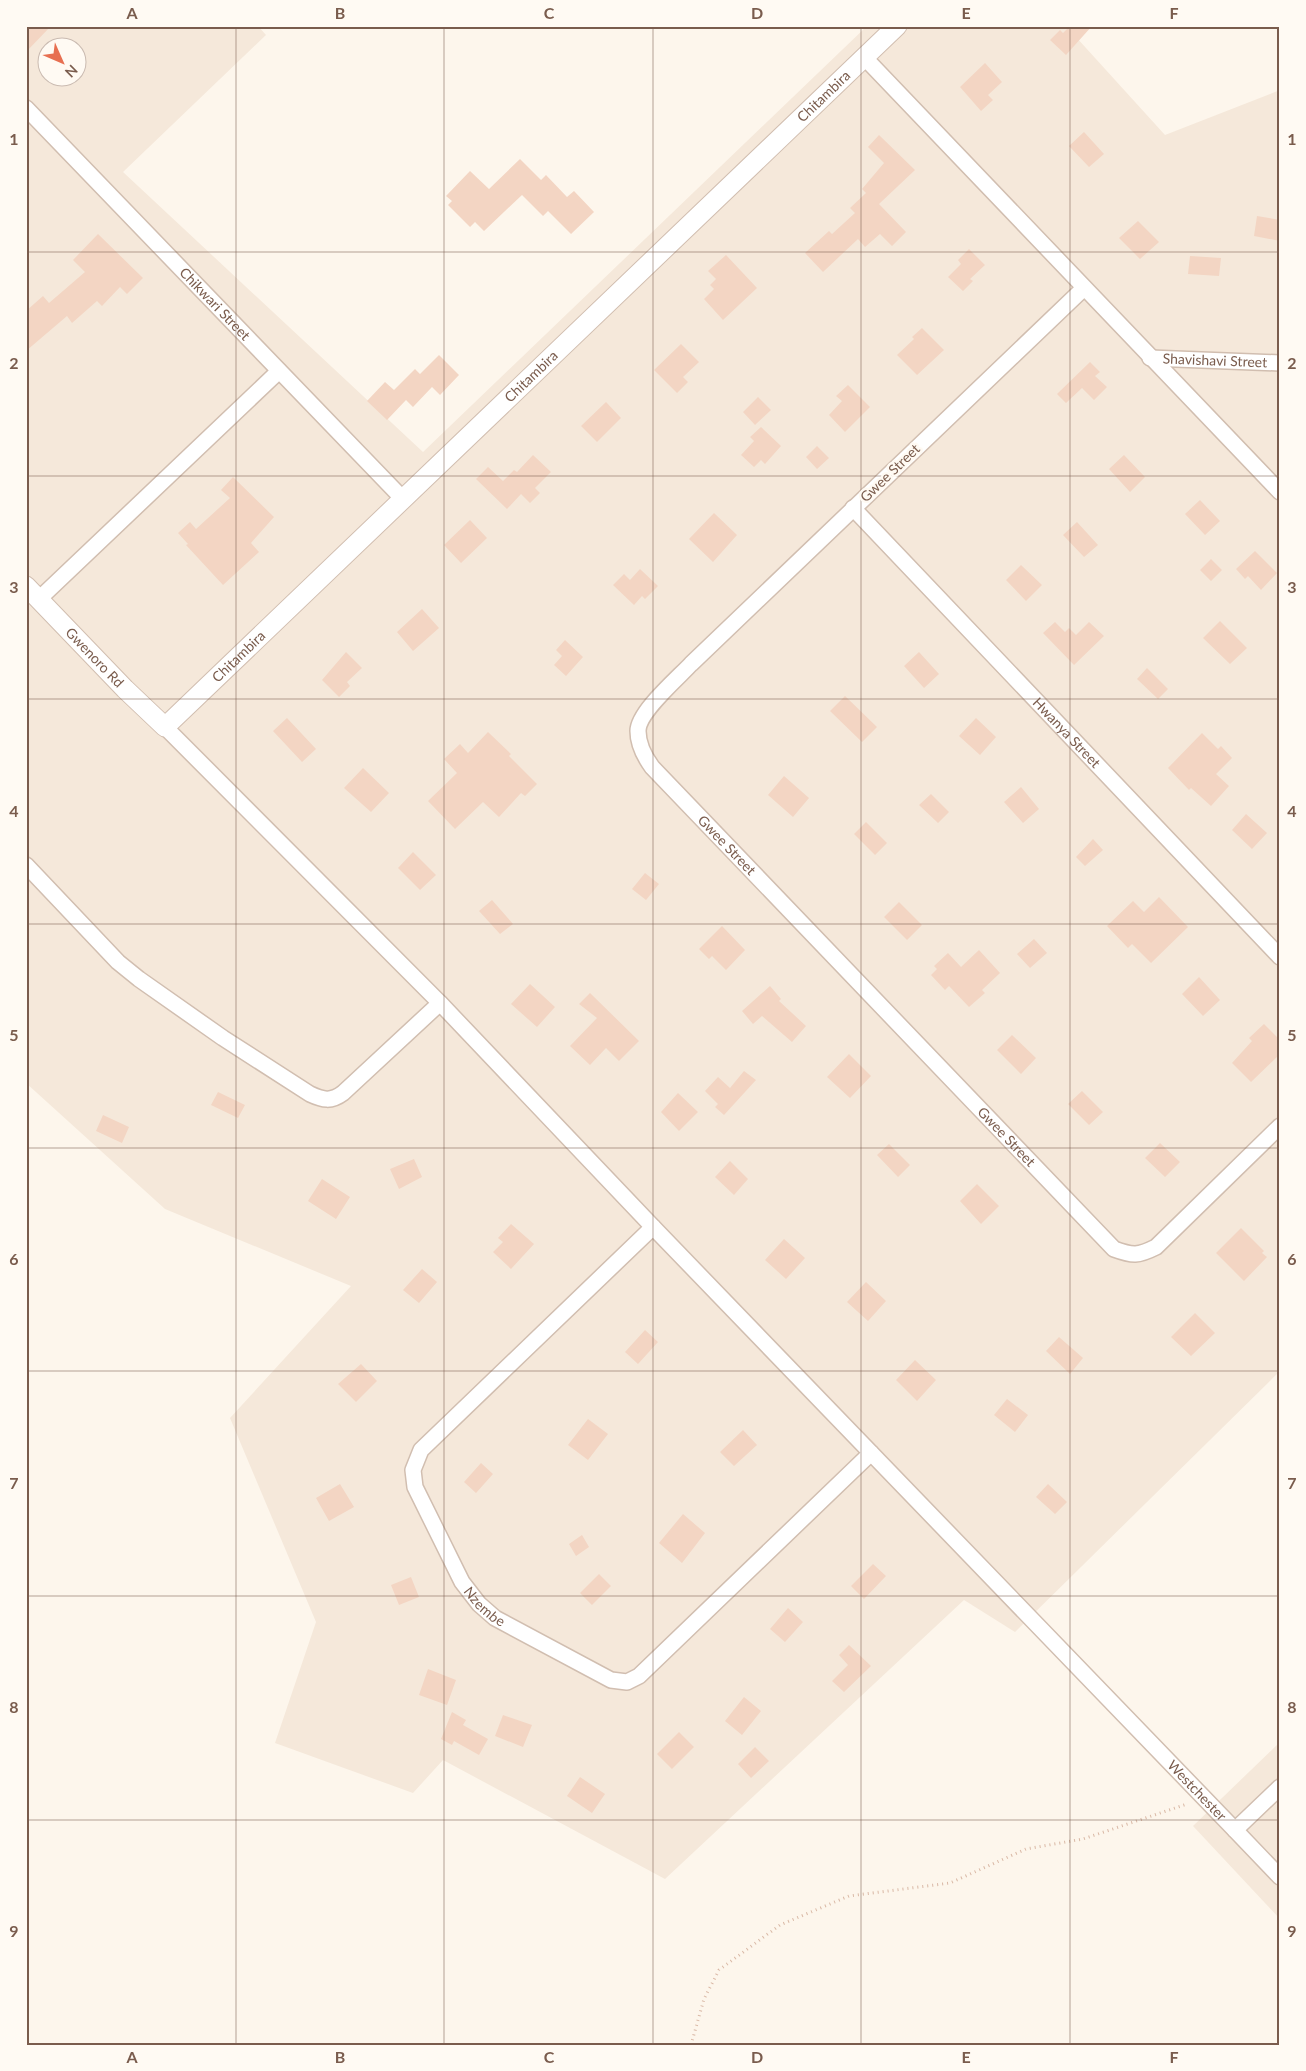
<svg xmlns="http://www.w3.org/2000/svg" width="1306" height="2071" viewBox="0 0 1306 2071" font-family="Lato,sans-serif">
	<style>
		.residential { fill: #f5e8da; fill-rule: evenodd }
		.building { fill: #f3d5c3 }
		.lines { fill: none; stroke-linecap: round; stroke-linejoin: round }
		.minor-casing { stroke: #d1beb0; stroke-width: 18 }
		.tertiary-casing { stroke: #d1beb0; stroke-width: 21 }
		.path { stroke: #d9b8a5; stroke-width: 3; stroke-dasharray: 1 4; stroke-linecap: butt }
		.minor { stroke: #fff; stroke-width: 15 }
		.tertiary { stroke: #fff; stroke-width: 19 }
		.grid { fill: none; stroke: #7a5c4d; stroke-width: 1; stroke-opacity: 0.55 }
		.labels { text-anchor: middle; stroke-width: 5; stroke-linejoin: round; paint-order: stroke }
		.street-label { font-size: 14px; fill: #7a5c4d; stroke: #fffaf3 }
		.neatline { fill: none; stroke: #7a5c4d; stroke-width: 2 }
		.grid-label { font-size: 16px; text-anchor: middle; font-weight: bold; fill: #7a5c4d }
	</style>
	<rect width="100%" height="100%" fill="#fdf6ec"/>
	<path class="residential" d="M26,26H258L266,35L123,172L423,452L867,26H1066L1165,135L1280,90V1371L1015,1632L964,1600L665,1879L443,1760L413,1793L275,1743L316,1622L230,1418L351,1286L165,1209L26,1083ZM48,48H78V78H48Z
		M1280,1742V1919L1193,1826Z"/>
	<path class="building" d="M26,26H51L26,52Z
		M1070,26H1092L1066,55L1050,40L1060,30L1063,33Z
		M985,63L1002,82L988,95L993,100L981,111L960,87Z
		M1084,132L1104,154L1089,167L1069,146Z
		M879,135L915,170L879,204L906,232L892,246L880,234L865,247L858,239L823,272L805,253L829,231L832,234L855,213L850,208L866,193L862,189L884,163L868,147Z
		M520,159L541,180L546,175L567,197L574,191L594,212L571,234L548,211L543,216L522,195L484,231L475,222L470,227L448,205L452,201L446,196L470,171L489,189Z
		M1257,216L1280,220V241L1254,236Z
		M1138,221L1159,242L1140,259L1119,238Z
		M98,234L143,278L127,294L120,287L102,306L97,301L72,323L67,316L26,351V311L43,296L49,303L85,272L73,260Z
		M969,249L985,265L970,279L973,281L963,291L948,277L961,264L958,260Z
		M726,255L757,288L723,320L704,299L714,289L710,285L716,279L708,271Z
		M1190,256L1221,258L1219,276L1188,274Z
		M922,328L944,350L917,375L897,355L914,339L912,337Z
		M681,344L699,362L683,377L688,382L677,393L654,370Z
		M439,355L459,375L440,395L432,387L413,407L406,400L387,420L367,401L385,382L394,390L415,369L420,374Z
		M1090,362L1100,372L1095,376L1107,387L1094,400L1082,388L1066,403L1057,394Z
		M848,385L870,407L845,432L829,415L842,401L836,396Z
		M758,397L771,410L755,425L743,412Z
		M606,402L621,418L597,442L581,426Z
		M761,427L781,446L765,464L761,460L754,467L741,455L754,441L750,437Z
		M817,446L829,458L817,469L806,457Z
		M533,455L551,472L535,488L540,493L530,503L521,494L507,509L476,479L488,467L503,481L514,470L517,472Z
		M1124,455L1145,477L1130,492L1109,469Z
		M233,477L274,517L251,543L259,552L223,585L186,545L188,544L178,533L190,522L196,529L230,498L221,490Z
		M1200,500L1220,521L1205,535L1185,514Z
		M714,513L737,535L713,562L689,539Z
		M470,520L487,538L461,563L444,545Z
		M1077,522L1098,545L1084,557L1063,535Z
		M1255,551L1277,573L1261,590L1248,576L1245,579L1236,569Z
		M1211,559L1222,570L1211,581L1200,570Z
		M1021,565L1042,585L1026,601L1006,580Z
		M640,569L658,586L645,599L642,596L634,605L613,585L624,574L630,580Z
		M422,609L439,628L413,651L397,632Z
		M1220,621L1247,648L1230,664L1203,638Z
		M1055,622L1065,632L1069,628L1076,635L1089,622L1104,636L1074,665L1043,633Z
		M565,640L583,657L566,676L554,665L562,656L556,650Z
		M346,652L362,668L347,682L350,686L339,697L322,680Z
		M919,652L939,674L924,688L904,666Z
		M1147,668L1168,689L1158,699L1137,679Z
		M845,696L877,727L862,742L830,711Z
		M287,718L316,749L302,762L273,731Z
		M976,718L996,737L980,755L959,736Z
		M488,732L511,754L509,756L537,784L525,796L521,793L499,817L483,802L455,829L428,801L457,773L444,759L460,744L468,753Z
		M1202,733L1218,749L1221,746L1232,758L1216,774L1229,786L1211,806L1191,788L1189,790L1168,768Z
		M363,768L389,793L371,812L344,788Z
		M784,776L809,798L793,817L768,795Z
		M1021,787L1039,809L1023,823L1004,802Z
		M931,794L949,812L938,823L919,805Z
		M1246,814L1267,833L1252,849L1232,830Z
		M866,822L887,843L875,855L854,834Z
		M1093,839L1103,850L1085,866L1076,857Z
		M413,852L436,875L420,890L398,868Z
		M645,873L659,884L646,900L632,889Z
		M1159,897L1188,927L1151,963L1132,944L1128,948L1107,926L1133,901L1144,912Z
		M492,900L513,924L500,934L479,911Z
		M899,902L922,925L907,940L884,917Z
		M722,926L745,950L726,970L712,956L709,959L699,949Z
		M1034,939L1047,953L1030,968L1017,954Z
		M979,950L1000,973L982,990L985,993L969,1007L949,986L945,990L931,975L937,969L934,966L948,953L961,967Z
		M1199,977L1220,1000L1203,1016L1182,994Z
		M530,984L555,1007L537,1027L511,1004Z
		M770,986L781,999L779,1001L806,1026L792,1042L762,1016L753,1024L742,1011Z
		M590,993L639,1041L619,1061L606,1048L590,1065L570,1046L597,1018L579,1004Z
		M1264,1024L1280,1040V1054L1251,1082L1232,1063L1252,1041L1249,1038Z
		M1012,1035L1036,1058L1021,1074L997,1050Z
		M849,1054L871,1076L850,1098L827,1077Z
		M744,1071L756,1080L724,1115L715,1107L718,1104L705,1091L718,1077L730,1088Z
		M1082,1091L1103,1112L1089,1125L1068,1104Z
		M218,1092L245,1105L238,1118L211,1105Z
		M678,1093L698,1112L679,1131L661,1112Z
		M103,1115L129,1127L122,1143L96,1131Z
		M1160,1143L1180,1162L1165,1177L1145,1158Z
		M889,1144L910,1165L898,1177L877,1155Z
		M414,1159L422,1177L399,1189L390,1169Z
		M730,1161L748,1179L734,1195L715,1177Z
		M322,1179L350,1197L336,1219L308,1201Z
		M977,1184L999,1206L981,1224L960,1201Z
		M511,1224L534,1244L511,1269L493,1252L503,1242L498,1238Z
		M1241,1228L1264,1251L1262,1253L1267,1257L1244,1281L1216,1253Z
		M784,1239L805,1258L786,1279L765,1260Z
		M422,1269L437,1282L419,1303L403,1290Z
		M866,1282L886,1301L868,1321L847,1302Z
		M1195,1313L1215,1333L1191,1356L1171,1337Z
		M645,1330L658,1342L638,1364L625,1352Z
		M1059,1337L1083,1358L1070,1374L1046,1351Z
		M915,1360L936,1380L917,1401L896,1380Z
		M361,1364L377,1381L356,1402L338,1384Z
		M1007,1399L1028,1415L1015,1432L994,1415Z
		M588,1419L608,1434L588,1460L568,1445Z
		M743,1430L757,1445L734,1466L720,1452Z
		M481,1463L493,1474L476,1493L464,1482Z
		M340,1484L354,1507L329,1521L316,1498Z
		M1048,1484L1067,1502L1055,1514L1036,1497Z
		M683,1514L705,1533L682,1563L659,1543Z
		M582,1535L589,1547L576,1556L569,1544Z
		M873,1564L886,1576L864,1599L851,1586Z
		M599,1574L611,1586L592,1605L580,1593Z
		M411,1577L419,1597L399,1605L391,1585Z
		M788,1608L803,1622L785,1642L770,1629Z
		M849,1645L871,1666L844,1692L832,1681L848,1665L839,1655Z
		M428,1669L456,1680L447,1705L419,1695Z
		M744,1697L761,1711L742,1735L725,1721Z
		M452,1712L466,1720L463,1725L488,1739L479,1755L454,1741L452,1745L441,1739Z
		M503,1715L532,1725L523,1747L495,1736Z
		M679,1732L694,1747L672,1769L657,1754Z
		M755,1747L769,1761L751,1778L738,1764Z
		M580,1777L605,1794L592,1813L567,1796Z"/>
	<g class="lines">
		<defs>
			<g id="minor">
				<path d="M865,58L1280,492"/>
				<path id="s1" d="M26,108L403,499"/>
				<path id="s2" d="M1084,288L691,664C678,678 638,712 638,731C638,744 644,756 652,767L1114,1249C1133,1256 1138,1256 1156,1247L1280,1126"/>
				<path id="s3" d="M1150,358L1280,363"/>
				<path id="s4" d="M853,508L1280,957"/>
				<path d="M39,599L279,371"/>
				<path id="s5" d="M165,727L440,1003L653,1227L1235,1830L1280,1787"/>
				<path d="M26,865L118,962L139,979L223,1038L310,1094C323,1100 331,1102 343,1093L440,1003"/>
				<path id="s6" d="M653,1227L421,1450L413,1470L415,1487L462,1582L479,1604L495,1618L611,1680L627,1682L639,1676L871,1453"/>
				<path d="M1235,1830L1280,1877"/>
			</g>
			<g id="tertiary">
				<path id="s7" d="M26,586L125,689L165,727L897,26"/>
			</g>
		</defs>
		<use href="#minor" class="minor-casing"/>
		<use href="#tertiary" class="tertiary-casing"/>
		<path class="path" d="M691,2045L704,1999L719,1970L780,1925L849,1896L950,1883L1026,1849L1083,1839L1187,1804"/>
		<use href="#minor" class="minor"/>
		<use href="#tertiary" class="tertiary"/>
	</g>
	<path class="grid" d="M236,26V2045M444,26V2045M653,26V2045M861,26V2045M1070,26V2045M26,252H1280M26,476H1280M26,699H1280M26,924H1280M26,1148H1280M26,1371H1280M26,1596H1280M26,1820H1280"/>
	<g class="labels">
		<g class="street-label">
			<text dy="5" stroke="none"><textPath href="#s7" startOffset="1110">Chitambira</textPath></text>
			<text dy="5" stroke="none"><textPath href="#s1" startOffset="272">Chikwari Street</textPath></text>
			<text dy="5" stroke="none"><textPath href="#s3" startOffset="65">Shavishavi Street</textPath></text>
			<text dy="5" stroke="none"><textPath href="#s7" startOffset="705">Chitambira</textPath></text>
			<text transform="translate(890 473) rotate(-44)" y="5">Gwee Street</text>
			<text dy="5" stroke="none"><textPath href="#s7" startOffset="99">Gwenoro Rd</textPath></text>
			<text dy="5" stroke="none"><textPath href="#s7" startOffset="300">Chitambira</textPath></text>
			<text dy="5" stroke="none"><textPath href="#s4" startOffset="310">Hwanya Street</textPath></text>
			<text dy="5" stroke="none"><textPath href="#s2" startOffset="778">Gwee Street</textPath></text>
			<text dy="5" stroke="none"><textPath href="#s2" startOffset="1182">Gwee Street</textPath></text>
			<text dy="5" stroke="none"><textPath href="#s6" startOffset="500">Nzembe</textPath></text>
			<text dy="5" stroke="none"><textPath href="#s5" startOffset="1482">Westchester</textPath></text>
		</g>
	</g>
	<rect width="1306" height="2071" fill="none" stroke="#fffaf3" stroke-width="55"/>
	<g transform="translate(62 62) rotate(135)"><circle r="24" fill="#fffaf3" stroke="#cabbb1"/>
	<path d="M0-4L9 19L0 12L-9 19Z" fill="#e76f51"/>
	<text y="-8" font-size="14" font-weight="bold" text-anchor="middle" fill="#7a5c4d">N</text>
	</g>
	<rect x="28" y="28" width="1250" height="2016" class="neatline"/>
	<g class="grid-label">
		<text x="132" y="19">A</text>
		<text x="340" y="19">B</text>
		<text x="549" y="19">C</text>
		<text x="757" y="19">D</text>
		<text x="966" y="19">E</text>
		<text x="1174" y="19">F</text>
		<text x="14" y="145">1</text>
		<text x="1292" y="145">1</text>
		<text x="14" y="369">2</text>
		<text x="1292" y="369">2</text>
		<text x="14" y="593">3</text>
		<text x="1292" y="593">3</text>
		<text x="14" y="817">4</text>
		<text x="1292" y="817">4</text>
		<text x="14" y="1041">5</text>
		<text x="1292" y="1041">5</text>
		<text x="14" y="1265">6</text>
		<text x="1292" y="1265">6</text>
		<text x="14" y="1489">7</text>
		<text x="1292" y="1489">7</text>
		<text x="14" y="1713">8</text>
		<text x="1292" y="1713">8</text>
		<text x="14" y="1937">9</text>
		<text x="1292" y="1937">9</text>
		<text x="132" y="2063">A</text>
		<text x="340" y="2063">B</text>
		<text x="549" y="2063">C</text>
		<text x="757" y="2063">D</text>
		<text x="966" y="2063">E</text>
		<text x="1174" y="2063">F</text>
	</g>
</svg>
